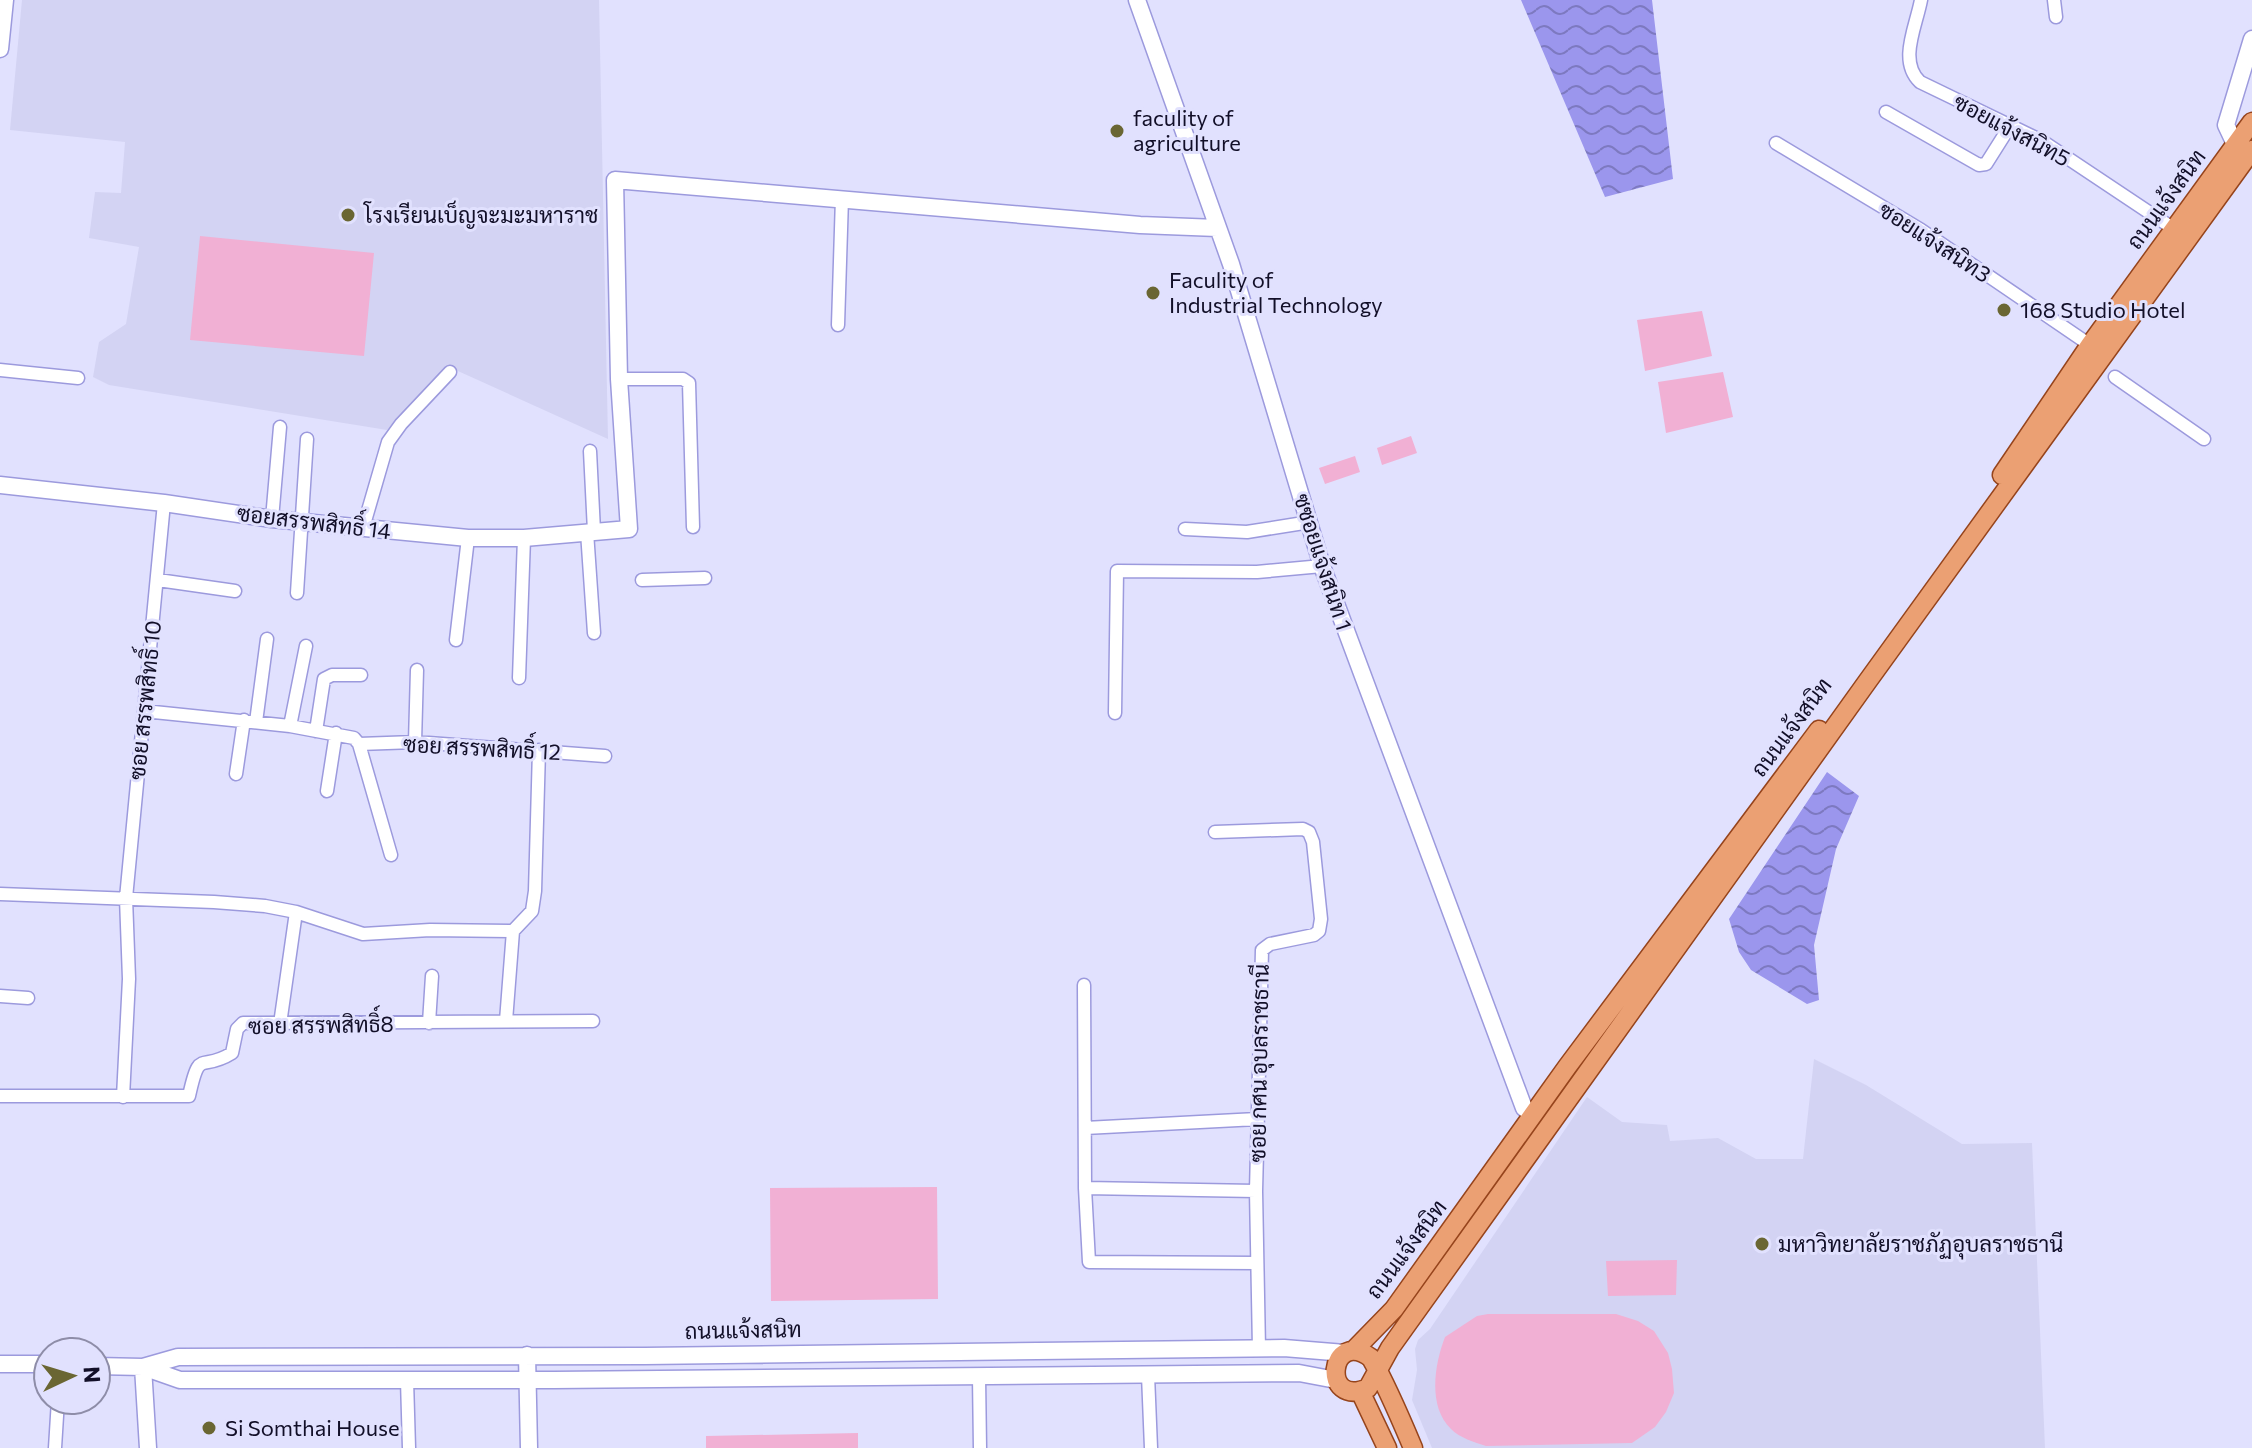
<svg xmlns="http://www.w3.org/2000/svg" width="2252" height="1448" viewBox="0 0 2252 1448" font-family="Commissioner,Sarabun,sans-serif">
	<style>
		.built { fill: #d3d3f3 }
		.grass { fill: #f1b0d4 }
		.water { fill: url(#water-waves) }
		.lines { fill: none; stroke-linecap: round; stroke-linejoin: round }
		.street-casing { stroke: #9c9add; stroke-width: 15 }
		.secondary-casing { stroke: #9c9add; stroke-width: 19 }
		.primary-casing { stroke: #96441c; stroke-width: 21 }
		.street { stroke: #fff; stroke-width: 12 }
		.secondary { stroke: #fff; stroke-width: 16 }
		.primary { stroke: #eba073; stroke-width: 18 }
		.poi-dot { fill: #6a6633; stroke: #e1e1fe; stroke-width: 3 }
		.labels { text-anchor: middle; stroke-width: 6; stroke-linejoin: round; paint-order: stroke }
		.poi-label { font-size: 22px; fill: #120f28; stroke: #e1e1fe; text-anchor: start }
		.street-label { font-size: 22px; fill: #120f28; stroke: #e1e1fe }
	</style>
	<defs>
		<pattern id="water-waves" width="16" height="10" patternUnits="userSpaceOnUse" patternTransform="scale(2)"><rect width="16" height="10" fill="#9b96ed"/><path d="M0 5q4-4 8 0t8 0" fill="none" stroke="#7d79c0"/></pattern>
	</defs>
	<rect width="100%" height="100%" fill="#e1e1fe"/>
	<path class="built" d="M22,0H599L608,439L449,367L424,389L387,430L109,385L93,377L99,342L126,324L139,247L89,238L95,192L121,193L125,142L10,130Z
		M1814,1059L1866,1085L1962,1144L2032,1143L2045,1448H1432L1412,1400L1417,1370L1415,1349L1418,1340L1430,1329L1587,1097L1622,1122L1667,1125L1670,1141L1718,1138L1756,1159H1803Z"/>
	<path class="grass" d="M200,236L374,253L364,356L190,340Z
		M1702,311L1712,356L1645,371L1637,320Z
		M1723,372L1733,417L1666,433L1658,382Z
		M1411,436L1417,453L1382,465L1377,448Z
		M1355,456L1360,472L1325,484L1319,468Z
		M937,1187L938,1299L771,1301L770,1188Z
		M1677,1260L1676,1295L1608,1296L1606,1261Z
		M1488,1314H1616L1638,1321L1654,1331L1668,1353L1672,1369L1674,1393L1666,1412L1655,1427L1632,1443L1486,1446C1474,1442 1460,1438 1451,1429C1427,1406 1435,1363 1445,1337L1477,1316Z
		M858,1433V1448H706V1436Z"/>
	<path class="water" d="M1521,0H1652L1673,179L1605,197Z
		M1827,772L1859,796L1836,849L1814,945L1819,1000L1807,1004L1751,970L1739,952L1729,919Z"/>
	<g class="lines">
		<defs>
			<path id="street" d="M1921,0C1916,27 1898,61 1920,82L2042,141L2174,229
				M2054,0L2056,17
				M1886,112L1979,165L1986,164L2010,126
				M1776,143L1921,230L2090,345
				M838,325L842,198
				M0,370L78,378
				M2115,377L2204,439
				M619,379H683L689,383L693,527
				M590,451L594,531
				M272,519L280,427
				M363,528L388,442L401,424L450,372
				M1185,529L1247,532L1310,522
				M587,532L594,633
				M158,580L235,591
				M642,580L705,578
				M297,593L307,439
				M456,640L468,538
				M519,678L524,538
				M144,711L290,726L354,738L359,744L391,855
				M1115,713L1117,571L1257,572L1322,566
				M256,722L267,639
				M290,726L306,646
				M316,731L324,679L332,675H361
				M415,742L417,670
				M359,744L415,742L605,756
				M236,774L244,720
				M327,791L336,733
				M1215,832L1303,829L1309,832L1313,842L1321,919L1319,931L1314,935L1270,944L1262,950L1256,1191L1259,1349
				M0,894L214,902L265,906L296,912L363,934L430,930L513,931
				M1084,985L1085,1188L1089,1262L1257,1263
				M0,996L28,998
				M506,1021L513,931L532,911L535,891L539,750
				M429,1023L432,976
				M280,1024L296,912
				M0,1096H189C200,1046 200,1073 232,1053L237,1029L243,1023L593,1021
				M123,1097L129,979L126,898L164,503
				M1085,1128L1257,1119
				M1085,1188L1256,1191
				M1148,1375L1151,1448
				M979,1377L980,1448
				M407,1380L409,1448
				M55,1448L58,1400"/>
			<path id="secondary" d="M1137,0L1231,264L1322,566L1524,1108L1533,1115
				M0,49L5,0
				M2235,144L2226,125L2252,39
				M0,485L164,503L272,519L468,538H524L629,529L619,379L615,180L1140,225L1217,228
				M527,1355L529,1448
				M0,1364H48
				M96,1366L143,1367L178,1357L645,1356L1284,1348L1345,1353
				M143,1367L180,1380H554L1299,1373L1336,1380
				M143,1367L148,1448"/>
			<path id="primary" d="M2002,475L2090,345L2252,122
				M1354,1350L1394,1309L1567,1067L1819,730
				M1360,1391L1387,1448
				M1413,1448C1400,1417 1387,1386 1371,1358C1329,1327 1320,1409 1368,1388L1390,1348L1867,682L2252,150"/>
		</defs>
		<use href="#street" class="street-casing"/>
		<use href="#secondary" class="secondary-casing"/>
		<use href="#primary" class="primary-casing"/>
		<use href="#street" class="street"/>
		<use href="#secondary" class="secondary"/>
		<use href="#primary" class="primary"/>
	</g>
	<g class="poi-dot">
		<circle cx="1117" cy="131" r="8"/>
		<circle cx="348" cy="215" r="8"/>
		<circle cx="1153" cy="293" r="8"/>
		<circle cx="2004" cy="310" r="8"/>
		<circle cx="1762" cy="1244" r="8"/>
		<circle cx="209" cy="1428" r="8"/>
	</g>
	<g class="labels">
		<g class="poi-label">
			<text x="1133" y="126">faculity of<tspan x="1133" dy="25">agriculture</tspan></text>
			<text x="364" y="223">โรงเรียนเบ็ญจะมะมหาราช</text>
			<text x="1169" y="288">Faculity of<tspan x="1169" dy="25">Industrial Technology</tspan></text>
			<text x="2020" y="318">168 Studio Hotel</text>
			<text x="1778" y="1252">มหาวิทยาลัยราชภัฏอุบลราชธานี</text>
			<text x="225" y="1436">Si Somthai House</text>
		</g>
		<g class="street-label">
			<text transform="translate(2012 130) rotate(28)" y="8">ซอยแจ้งสนิท5</text>
			<text transform="translate(2166 199) rotate(-54)" y="8">ถนนแจ้งสนิท</text>
			<text transform="translate(1935 242) rotate(33)" y="8">ซอยแจ้งสนิท3</text>
			<text transform="translate(314 522) rotate(7)" y="8">ซอยสรรพสิทธิ์ 14</text>
			<text transform="translate(1323 562) rotate(72)" y="8">ซซอยแจ้งสนิท 1</text>
			<text transform="translate(145 700) rotate(-84)" y="8">ซอย สรรพสิทธิ์ 10</text>
			<text transform="translate(1791 727) rotate(-53)" y="8">ถนนแจ้งสนิท</text>
			<text transform="translate(482 748) rotate(3)" y="8">ซอย สรรพสิทธิ์ 12</text>
			<text transform="translate(321 1025) rotate(-1)" y="8">ซอย สรรพสิทธิ์8</text>
			<text transform="translate(1259 1063) rotate(-89)" y="8">ซอย กศน อุบลราชธานี</text>
			<text transform="translate(1406 1249) rotate(-53)" y="8">ถนนแจ้งสนิท</text>
			<text transform="translate(743 1330) rotate(-1)" y="8">ถนนแจ้งสนิท</text>
		</g>
	</g>
	<g transform="translate(72 1376) rotate(86)"><circle r="38" fill="#e1e1fe" stroke="#8e8da8" stroke-width="2"/>
	<path d="M0-6L14 30L0 20L-14 30Z" fill="#6a6633"/>
	<text y="-12" font-size="22" font-weight="bold" text-anchor="middle" fill="#120f28">N</text>
	</g>
</svg>
